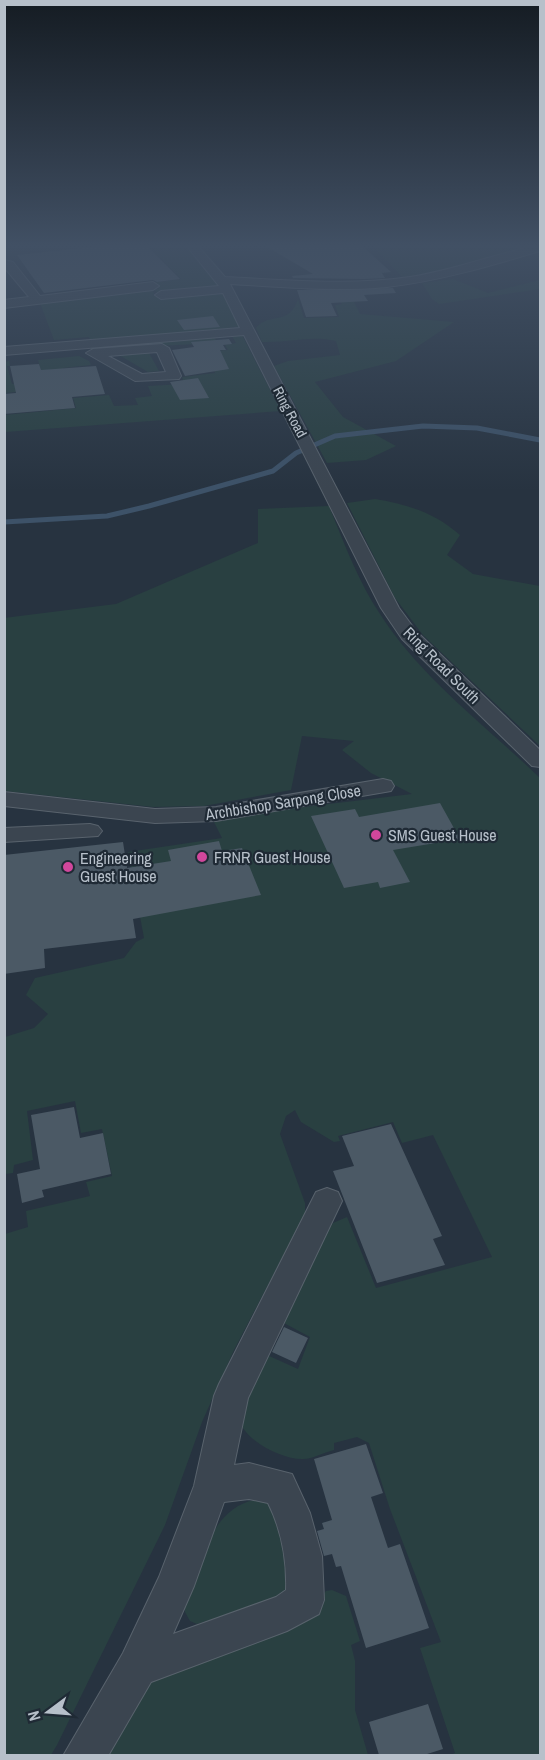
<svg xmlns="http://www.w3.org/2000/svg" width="545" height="1760" viewBox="0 0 545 1760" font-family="'Archivo Narrow',sans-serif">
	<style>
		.green { fill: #294041 }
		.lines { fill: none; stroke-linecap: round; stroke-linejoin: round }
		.stream { stroke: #3d5268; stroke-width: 5 }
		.building { fill: #4b5965 }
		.minor-casing { stroke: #59636d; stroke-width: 2 }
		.minor { fill: #3b4550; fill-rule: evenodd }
		.hotel-dot { fill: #d1479c; stroke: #1f2a35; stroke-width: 2 }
		.labels { text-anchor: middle; stroke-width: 4.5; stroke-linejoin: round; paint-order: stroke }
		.far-street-label { font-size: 14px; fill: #b7c0ca; stroke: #1f2a35 }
		.street-label { font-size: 16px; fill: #b7c0ca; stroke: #1f2a35 }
		.poi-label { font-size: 16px; fill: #b7c0ca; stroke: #1f2a35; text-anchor: start }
	</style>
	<rect width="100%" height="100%" fill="#273340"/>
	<path class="green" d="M147,245H183L191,250L219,286L157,293L154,289H159L156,285L129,286L181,279Z
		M372,245H540L474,264L403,278Z
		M453,279L488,293L540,280V289L439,304L432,299L422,283Z
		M346,286L360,314L454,322L396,361L315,382L343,417L396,446L366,460L327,463L274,366L288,361L340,355L336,341C312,335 287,343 262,342L256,328C270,311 289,327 298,299L304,318L339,317L335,305L342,304L338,296L326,294L323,288Z
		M152,290L156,297L223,294L239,327L91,342L89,337L54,340L40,303Z
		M242,335L281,411L5,432V415L76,408L73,398L109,395L114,406L138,405L135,398L152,396L148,386L184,384L182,377L215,373L213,367L216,351L228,350L225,345L236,343L232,336Z
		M214,337L220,346L197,344L99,349L96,346Z
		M148,351L159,371L148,372L119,355Z
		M79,356L89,361L91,365L63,368L69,387L5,393V362L9,361L10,366H7L12,384L44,381L38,360Z
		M375,499C407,504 435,513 460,535L447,555L473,574L540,586V746L423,635L395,598L347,503Z
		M329,506C344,543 358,581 380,614C421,678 486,726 540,778V1755H450L455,1753L420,1648L441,1642L390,1509L369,1443L357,1437L334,1443V1450C325,1452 312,1459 303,1459C282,1460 233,1436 239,1410C243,1392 258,1372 267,1355L298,1369L310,1337L284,1323L325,1234L333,1223L347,1217L376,1288L492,1257L433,1135L402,1143L393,1122L338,1136L340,1141L334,1142L301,1122L295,1110L286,1116L280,1134L305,1203V1214L234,1350L202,1422L165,1525L57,1745L51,1755H5V1234L28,1227L26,1211L90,1196L86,1182L112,1176L102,1129L81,1133L75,1101L27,1111L33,1160L14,1165L13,1173L5,1174V1037L34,1028L48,1014L26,995L35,978L124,958L136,942L144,938L128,852L222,838L212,818L412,794L371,773L342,750L354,741L302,736L291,790L204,806L153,807L5,791L4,618L116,604L258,543V509Z
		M254,1500L270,1502L280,1510L294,1589L276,1600L197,1624L190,1621L185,1612L184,1600C200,1564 211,1509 254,1500Z
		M332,1590L346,1596L360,1641L351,1645L355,1661V1710L368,1755L95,1756L136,1693L161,1671L320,1598L326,1591Z"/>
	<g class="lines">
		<path class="stream" d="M4,522L107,516L149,506L273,471L296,453L335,436L423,426L477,428L540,440"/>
	</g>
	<path class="building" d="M111,245H146L180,279L157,282L153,280L44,293L17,255Z
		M264,245H361L391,272L382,273L385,278L364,279L293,278L292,276L313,274Z
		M393,288L396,293L364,295L368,301L331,303L337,316L306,317L297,290Z
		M213,316L220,327L184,330L177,320Z
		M229,339L232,344L223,345L226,350H220L229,369L185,376L172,350L194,347L191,342Z
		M39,364L41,370L96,366L105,394L72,397L75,408L4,414V394L16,393L10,366Z
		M198,378L209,398L180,400L170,382Z
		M440,803L460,839L393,850L410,882L380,888L378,882L344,888L311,816L355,809L359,817Z
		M219,841L222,851L242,848L261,895L133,919L136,938L44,949L45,968L4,974V855L123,842L127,868L171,861L168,850Z
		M74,1107L80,1138L103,1133L111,1174L42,1190L44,1197L22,1203L17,1174L40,1169L31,1115Z
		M391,1124L442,1236L433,1239L445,1265L377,1283L333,1171L354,1166L342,1136Z
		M284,1327L308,1338L296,1363L272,1352Z
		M366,1444L383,1493L371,1497L388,1548L400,1544L429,1628L366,1648L341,1566L336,1567L332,1554L324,1556L317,1531L324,1529L322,1523L332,1520L314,1459Z
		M428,1704L443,1749L424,1755H379L369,1722Z"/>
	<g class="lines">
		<defs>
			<path id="minor" d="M186,245H197L225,277C287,280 349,286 410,277C455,270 497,253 540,245V251C490,266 439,281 387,287C335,292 282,287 230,284L399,608L416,631L540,750V767L532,766L402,639L381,608L244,335L4,355V347L240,328L223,293L161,299L155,295L161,291L219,286Z
				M4,260L13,262L40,296L153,282L159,286L153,290L4,308V300L29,297L4,267Z
				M162,344L169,348L181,376L179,379L135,381L86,353L93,349ZM157,352L166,372L142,374L108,356Z
				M383,779L391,781L394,786L391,791L216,821L155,823L4,806V792L155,809L216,807Z
				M90,824L98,826L102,831L98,836L4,842V828Z
				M327,1188L338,1192L342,1201L248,1398L234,1465L249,1463L292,1474L310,1513L322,1556L324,1600L319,1614L287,1631L151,1682L108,1756H63L123,1653L159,1577L194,1486L214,1396L219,1384L316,1192ZM249,1499L268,1503C281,1529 287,1560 286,1590L276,1597L173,1634L194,1586L224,1502Z"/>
		</defs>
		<use href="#minor" class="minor-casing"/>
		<use href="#minor" class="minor"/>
	</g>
	<linearGradient id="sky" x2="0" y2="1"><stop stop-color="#151c23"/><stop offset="0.5" stop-color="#415064"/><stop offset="1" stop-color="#415064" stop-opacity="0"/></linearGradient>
	<rect width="545" height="491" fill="url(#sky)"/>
	<g class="hotel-dot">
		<circle cx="376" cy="835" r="6"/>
		<circle cx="202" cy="857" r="6"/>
		<circle cx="68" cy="867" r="6"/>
	</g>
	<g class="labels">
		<g class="far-street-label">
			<text transform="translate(290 412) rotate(62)" y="5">Ring Road</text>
		</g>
		<g class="street-label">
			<text transform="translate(442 665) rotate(45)" y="6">Ring Road South</text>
			<text transform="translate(283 802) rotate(-9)" y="6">Archbishop Sarpong Close</text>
		</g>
		<g class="poi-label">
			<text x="388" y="841">SMS Guest House</text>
			<text x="214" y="863">FRNR Guest House</text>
			<text x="80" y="864">Engineering<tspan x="80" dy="18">Guest House</tspan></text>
		</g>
	</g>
	<rect width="545" height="1760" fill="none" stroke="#b7c0ca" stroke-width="12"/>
	<g transform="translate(48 1712) rotate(254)" stroke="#1f2a35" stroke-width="4.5" paint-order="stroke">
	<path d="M0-4.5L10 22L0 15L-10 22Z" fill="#b7c0ca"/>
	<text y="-9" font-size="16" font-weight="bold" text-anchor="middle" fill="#b7c0ca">N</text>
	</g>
</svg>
